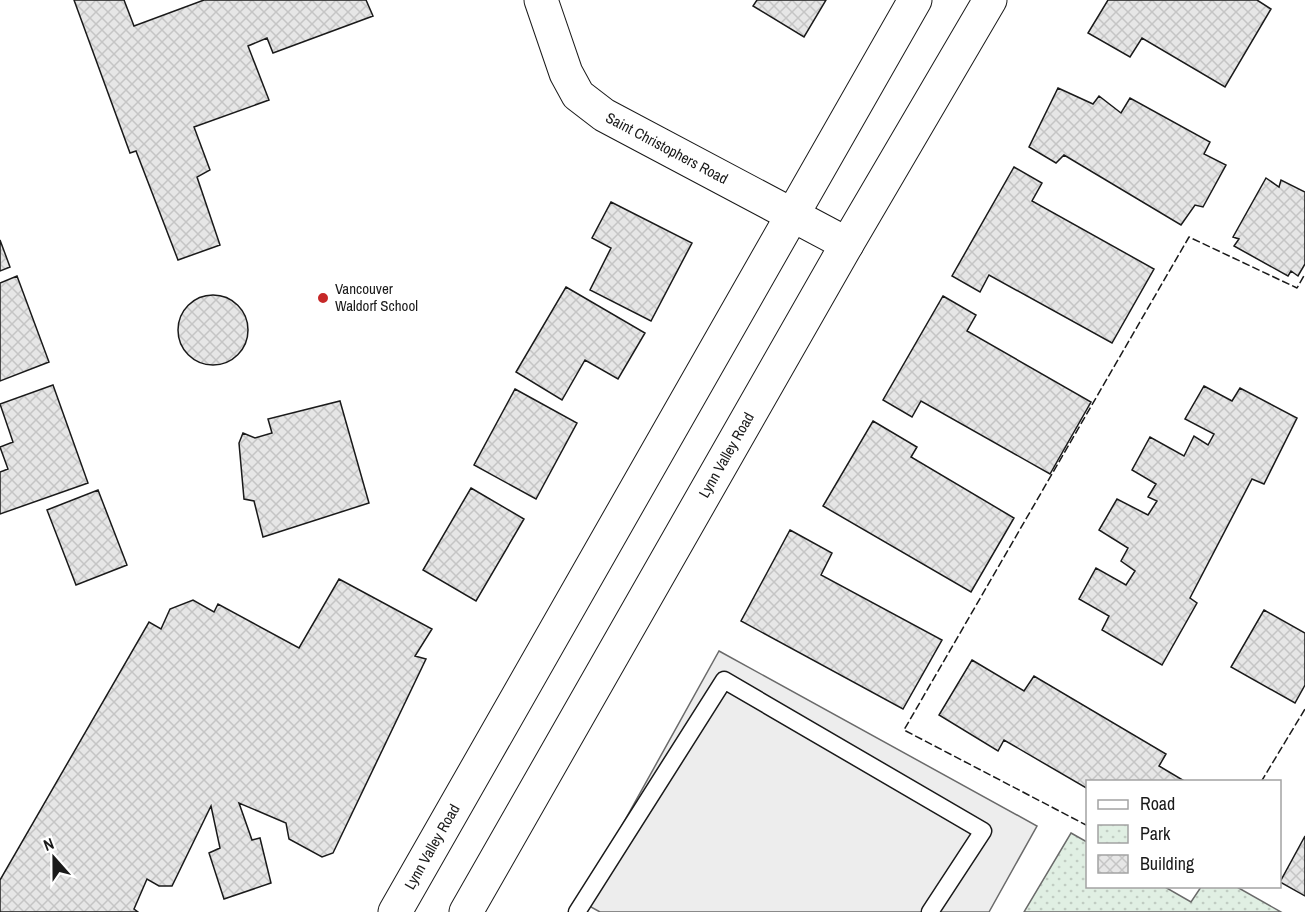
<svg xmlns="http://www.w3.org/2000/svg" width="1305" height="912" viewBox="0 0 1305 912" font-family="'Archivo Narrow',sans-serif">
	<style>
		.park { fill: url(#park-dots); stroke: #6a6a6a; stroke-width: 1.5 }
		.parking { fill: #ededed; stroke: #6a6a6a; stroke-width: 1.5 }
		.building { fill: url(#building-cross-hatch); stroke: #1a1a1a; stroke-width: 1.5 }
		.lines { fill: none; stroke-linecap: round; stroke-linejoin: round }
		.service-casing { stroke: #1a1a1a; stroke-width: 19 }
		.minor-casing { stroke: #1a1a1a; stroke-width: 35 }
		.secondary-casing { stroke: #1a1a1a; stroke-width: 35 }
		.service { stroke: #fff; stroke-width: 16 }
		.minor { stroke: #fff; stroke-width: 33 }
		.secondary { stroke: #fff; stroke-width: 33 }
		.fence { stroke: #1a1a1a; stroke-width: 1.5; stroke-dasharray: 8 3; stroke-linecap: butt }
		.poi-dot { fill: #c62828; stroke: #fff; stroke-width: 2 }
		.labels { text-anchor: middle; stroke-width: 4.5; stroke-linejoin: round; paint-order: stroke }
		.street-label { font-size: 15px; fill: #1a1a1a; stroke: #fff }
		.poi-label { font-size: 15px; fill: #1a1a1a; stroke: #fff; text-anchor: start }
	</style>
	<defs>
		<pattern id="park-dots" width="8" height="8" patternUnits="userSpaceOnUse" patternTransform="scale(1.5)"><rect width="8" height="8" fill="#e0efe3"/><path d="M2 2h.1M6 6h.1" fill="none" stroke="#c0ccc2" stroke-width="1.8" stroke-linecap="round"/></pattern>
		<pattern id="building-cross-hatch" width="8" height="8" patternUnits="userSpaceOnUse" patternTransform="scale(1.5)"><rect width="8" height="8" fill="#e6e6e6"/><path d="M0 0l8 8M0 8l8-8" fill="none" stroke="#c5c5c5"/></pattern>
	</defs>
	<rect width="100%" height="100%" fill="#fff"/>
	<path class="park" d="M1071,833L1087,842L1088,886L1165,887L1191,902L1201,887H1237L1281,912H1024Z"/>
	<path class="parking" d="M719,651L1037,826L989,912H600L580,901Z"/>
	<path class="building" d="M74,0H124L134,26L204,0H366L373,16L273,53L267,38L248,46L269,100L194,127L210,170L197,177L220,245L178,260L136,151L130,153Z
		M757,0H826L804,37L753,6Z
		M1108,0H1257L1271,9L1225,87L1142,38L1130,57L1088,33Z
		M1058,88L1093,104L1099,96L1121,113L1130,98L1210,142L1204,154L1226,165L1203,207L1195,205L1181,225L1064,155L1056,163L1029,147Z
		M1014,167L1042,183L1032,201L1154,269L1112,343L989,275L980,292L952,276Z
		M1266,178L1279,187L1281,180L1305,192V264L1298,276L1291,271L1288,276L1234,246L1239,239L1233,237Z
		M611,202L692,243L651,321L590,290L611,248L592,238Z
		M0,240L10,267L0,271Z
		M17,276L49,362L0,381V283Z
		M566,287L645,333L618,379L585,360L562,400L516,372Z
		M178 330a35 35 0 1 1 70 0a35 35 0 1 1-70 0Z
		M943,296L976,315L967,331L1091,402L1050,474L921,401L912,417L883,400Z
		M53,385L88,483L0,514V472L8,469L0,447L13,442L0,404Z
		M1204,386L1232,401L1240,388L1297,418L1264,484L1252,479L1190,598L1197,603L1162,665L1102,630L1109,616L1079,599L1096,568L1126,585L1135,571L1121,561L1128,548L1099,530L1117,499L1148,515L1157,501L1148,497L1156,484L1132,470L1150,437L1184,456L1194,436L1208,445L1214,434L1185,419Z
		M515,389L577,423L536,499L474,465Z
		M340,401L369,503L263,537L254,501L244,499L239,443L243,433L255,438L272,433L268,419Z
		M873,421L917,447L911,457L1014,518L971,592L823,506Z
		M471,488L524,519L476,601L423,570Z
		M98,490L127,565L76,585L47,510Z
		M790,530L832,553L821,575L942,640L903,709L741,621Z
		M339,579L432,629L415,656L426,659L333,853L322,857L289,839L286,823L239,803L252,840L260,838L271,883L224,899L209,853L220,848L211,806L172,886H159L147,879L134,909L138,912H0V880L149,622L161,629L170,609L193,600L214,612L218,604L299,648Z
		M1264,610L1305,633V685L1295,703L1231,667Z
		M972,660L1024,691L1034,676L1166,754L1159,766L1186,782H1088V789L1004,740L998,751L939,715Z
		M1305,836V896L1280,882Z"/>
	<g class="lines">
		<defs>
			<path id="service" d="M577,912L724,680L983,831L930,912"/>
			<g id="minor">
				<path id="s1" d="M541,0L566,73L578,95L604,115L847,244"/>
			</g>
			<g id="secondary">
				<path id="s2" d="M395,912L915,0"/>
				<path id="s3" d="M466,912L847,244L990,0"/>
			</g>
		</defs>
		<use href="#service" class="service-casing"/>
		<use href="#minor" class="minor-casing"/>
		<use href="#secondary" class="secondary-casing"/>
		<use href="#service" class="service"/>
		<use href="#minor" class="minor"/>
		<use href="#secondary" class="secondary"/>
		<path class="fence" d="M1261,782L1305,709
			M1088,826L904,730L1189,237L1297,288L1305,274"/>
	</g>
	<circle class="poi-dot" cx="323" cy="298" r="6"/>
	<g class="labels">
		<g class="street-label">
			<text dy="5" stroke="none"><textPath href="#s1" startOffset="206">Saint Christophers Road</textPath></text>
			<text dy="5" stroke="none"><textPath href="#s3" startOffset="526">Lynn Valley Road</textPath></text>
			<text dy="5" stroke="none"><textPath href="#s2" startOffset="75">Lynn Valley Road</textPath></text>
		</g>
		<g class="poi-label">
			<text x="335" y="294">Vancouver<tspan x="335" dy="17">Waldorf School</tspan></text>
		</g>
	</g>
	<rect x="1086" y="780" width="195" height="108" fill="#ffffff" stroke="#a3a3a3" stroke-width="1.5"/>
	<rect x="1098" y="800" width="30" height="9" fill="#ffffff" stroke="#a3a3a3" stroke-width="1.5"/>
	<text x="1140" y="810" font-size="18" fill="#1a1a1a">Road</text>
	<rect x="1098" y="825" width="30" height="18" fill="url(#park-dots)" stroke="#a3a3a3" stroke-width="1.5"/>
	<text x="1140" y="840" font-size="18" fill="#1a1a1a">Park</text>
	<rect x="1098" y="855" width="30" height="18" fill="url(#building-cross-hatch)" stroke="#a3a3a3" stroke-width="1.5"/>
	<text x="1140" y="870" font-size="18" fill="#1a1a1a">Building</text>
	<g transform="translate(54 858) rotate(339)" stroke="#ffffff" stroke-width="4.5" paint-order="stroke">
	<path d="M0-4.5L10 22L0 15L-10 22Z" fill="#1a1a1a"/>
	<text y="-9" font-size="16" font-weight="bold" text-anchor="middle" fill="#1a1a1a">N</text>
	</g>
</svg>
